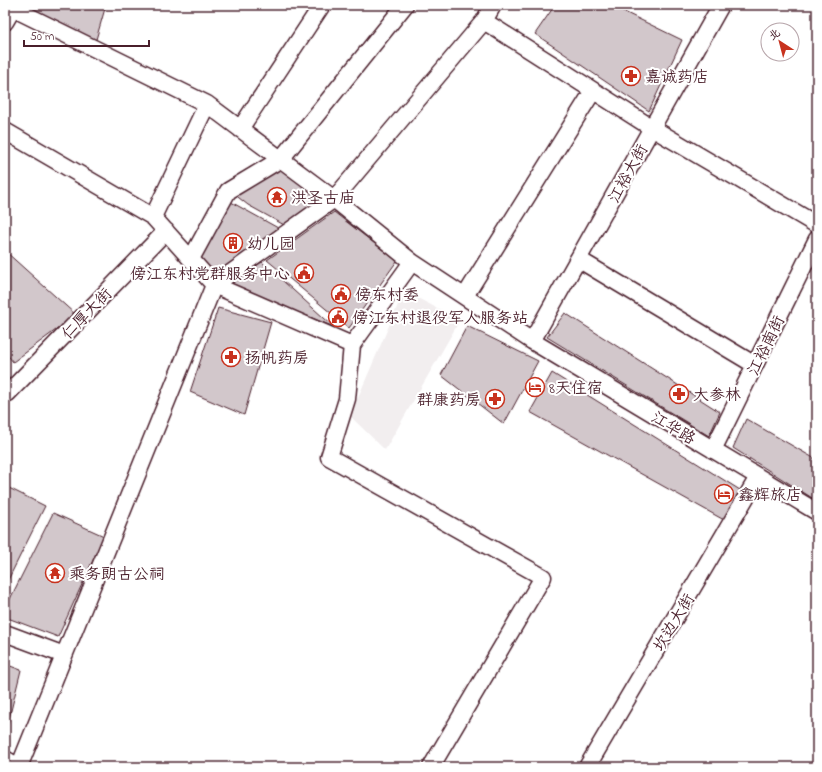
<svg xmlns="http://www.w3.org/2000/svg" width="822" height="772" viewBox="0 0 822 772" font-family="'Indie Flower','LXGW WenKai TC',sans-serif">
	<style>
		.built { fill: #f2eeef }
		.building { fill: #d2c7cb; stroke: #4a1f2b }
		.lines { fill: none; stroke-linecap: round; stroke-linejoin: round }
		.street-casing { stroke: #4a1f2b; stroke-width: 19 }
		.street { stroke: #fff; stroke-width: 16 }
		.labels { text-anchor: middle; stroke-width: 4; stroke-linejoin: round; paint-order: stroke }
		.poi-label { font-size: 16px; fill: #4a1f2b; stroke: #fff; text-anchor: start }
		.street-label { font-size: 16px; fill: #4a1f2b; stroke: #fff }
	</style>
	<rect width="100%" height="100%" fill="#fff"/>
	<filter id="ink" filterUnits="userSpaceOnUse"><feTurbulence type="fractalNoise" baseFrequency=".025" numOctaves="2"/><feDisplacementMap in="SourceGraphic" scale="8" xChannelSelector="R" yChannelSelector="G"/><feConvolveMatrix kernelMatrix="1 2 1 2 8 2 1 2 1" color-interpolation-filters="sRGB"/></filter>
	<g filter="url(#ink)">
		<path class="built" d="M404,291L460,320L385,450L350,416Z"/>
		<path class="building" d="M25,5H106L95,43L24,6Z
			M555,5H610L682,40L649,111L535,34Z
			M281,168L320,199L286,226L248,205L234,194Z
			M231,202L278,228L214,278L199,258Z
			M334,212L397,261L349,328L267,260Z
			M5,251L76,315L13,362L5,352Z
			M262,262L334,327L229,284Z
			M218,308L271,322L244,415L190,392Z
			M565,313L720,412L709,436L547,337Z
			M467,326L538,361L504,424L441,375Z
			M552,373L740,490L724,520L530,412Z
			M746,419L817,460V501L733,448Z
			M5,486L45,506L5,586Z
			M53,513L104,536L58,637L5,617V609Z
			M5,664L21,670L7,727H5Z"/>
		<g class="lines">
			<defs>
				<path id="street" d="M6,5L207,104
					M484,21L652,128L817,225
					M5,22L15,5
					M240,129L322,5
					M5,131L153,217L214,285L352,345
					M153,217L207,104L334,199L412,262L532,341L817,512
					M191,259L228,191L281,159L405,5
					M578,259L755,365
					M412,262L352,345L347,399L329,457L543,577L431,767
					M465,296L593,91
					M532,341L721,5
					M5,394L8,393L166,231
					M713,450L817,239
					M5,633L64,655
					M5,759L19,767L214,285L334,199L484,21L493,5
					M587,767L758,477"/>
			</defs>
			<use href="#street" class="street-casing"/>
			<use href="#street" class="street"/>
		</g>
	</g>
	<defs>
		<symbol id="pharmacy-ring" viewBox="-11 -11 22 22"><circle r="9.5" fill="#fff" stroke="#c8321e" stroke-width="1.5"/><path d="M-2-6h4v4h4v4h-4v4h-4v-4h-4v-4h4Z" fill="#c8321e"/></symbol>
		<symbol id="temple-ring" viewBox="-11 -11 22 22"><circle r="9.5" fill="#fff" stroke="#c8321e" stroke-width="1.5"/><path d="M0-6L5-2H3V0L6.5 2.5H4V6H1.5V3h-3V6H-4V2.5H-6.5L-3 0V-2H-5Z" fill="#c8321e"/></symbol>
		<symbol id="building-ring" viewBox="-11 -11 22 22"><circle r="9.5" fill="#fff" stroke="#c8321e" stroke-width="1.5"/><path d="M-4-6H4V6H1V3H-1V6H-4ZM-2.5-4.3h1.7v1.8h-1.7ZM.8-4.3h1.7v1.8H.8ZM-2.5-1h1.7V.8h-1.7ZM.8-1h1.7V.8H.8Z" fill="#c8321e"/></symbol>
		<symbol id="civic-ring" viewBox="-11 -11 22 22"><circle r="9.5" fill="#fff" stroke="#c8321e" stroke-width="1.5"/><path d="M-.6-6.5H3V-4.5H.6V-3L4-1V1h2V6H-6V1h2V-1L-.6-3ZM-1.2 2.5V6h2.4V2.5Z" fill="#c8321e"/></symbol>
		<symbol id="hotel-ring" viewBox="-11 -11 22 22"><circle r="9.5" fill="#fff" stroke="#c8321e" stroke-width="1.5"/><path d="M-6-4.5h1.5V1H6V5H4.5V3h-9V5H-6ZM-4 0a1.8 1.8 0 1 1 3.6 0ZM.5 0V-2.5h3Q6-2.5 6 0Z" fill="#c8321e"/></symbol>
	</defs>
	<g fill-rule="evenodd">
		<use href="#pharmacy-ring" x="620" y="65" width="22" height="22"/>
		<use href="#temple-ring" x="266" y="186" width="22" height="22"/>
		<use href="#building-ring" x="222" y="232" width="22" height="22"/>
		<use href="#civic-ring" x="293" y="262" width="22" height="22"/>
		<use href="#civic-ring" x="330" y="283" width="22" height="22"/>
		<use href="#civic-ring" x="327" y="306" width="22" height="22"/>
		<use href="#pharmacy-ring" x="220" y="346" width="22" height="22"/>
		<use href="#hotel-ring" x="524" y="376" width="22" height="22"/>
		<use href="#pharmacy-ring" x="668" y="383" width="22" height="22"/>
		<use href="#pharmacy-ring" x="484" y="388" width="22" height="22"/>
		<use href="#hotel-ring" x="713" y="483" width="22" height="22"/>
		<use href="#temple-ring" x="44" y="562" width="22" height="22"/>
	</g>
	<g class="labels">
		<g class="poi-label">
			<text x="645" y="82">嘉诚药店</text>
			<text x="291" y="203">洪圣古庙</text>
			<text x="247" y="249">幼儿园</text>
			<text x="290" y="279" text-anchor="end">傍江东村党群服务中心</text>
			<text x="355" y="300">傍东村委</text>
			<text x="352" y="323">傍江东村退役军人服务站</text>
			<text x="245" y="363">扬帆药房</text>
			<text x="549" y="393">8天住宿</text>
			<text x="693" y="400">大参林</text>
			<text x="481" y="405" text-anchor="end">群康药房</text>
			<text x="738" y="500">鑫辉旅店</text>
			<text x="69" y="579">乘务朗古公祠</text>
		</g>
		<g class="street-label">
			<text transform="translate(627 173) rotate(-61)" y="6">江裕大街</text>
			<text transform="translate(86 313) rotate(-46)" y="6">仁厚大街</text>
			<text transform="translate(765 345) rotate(-64)" y="6">江裕南街</text>
			<text transform="translate(674 427) rotate(31)" y="6">江华路</text>
			<text transform="translate(673 622) rotate(-59)" y="6">坎边大街</text>
		</g>
	</g>
	<rect width="822" height="772" fill="none" stroke="#fff" stroke-width="20"/>
	<rect x="10" y="10" width="802" height="752" fill="none" stroke="#4a1f2b" stroke-width="1.5" filter="url(#ink)"/>
	<g transform="translate(780 42) rotate(324)"><circle r="19" fill="#ffffff" stroke="#b7a5aa"/>
	<path d="M0-3L7 15L0 10L-7 15Z" fill="#c8321e"/>
	<text y="-6" font-size="11" font-weight="bold" text-anchor="middle" fill="#4a1f2b">北</text>
	</g>
	<path d="M24 40v6h125v-6" fill="none" stroke="#4a1f2b" stroke-width="2"/>
	<text x="30" y="40" font-size="12" fill="#4a1f2b" stroke="#ffffff" stroke-width="3" paint-order="stroke">50 m</text>
</svg>
